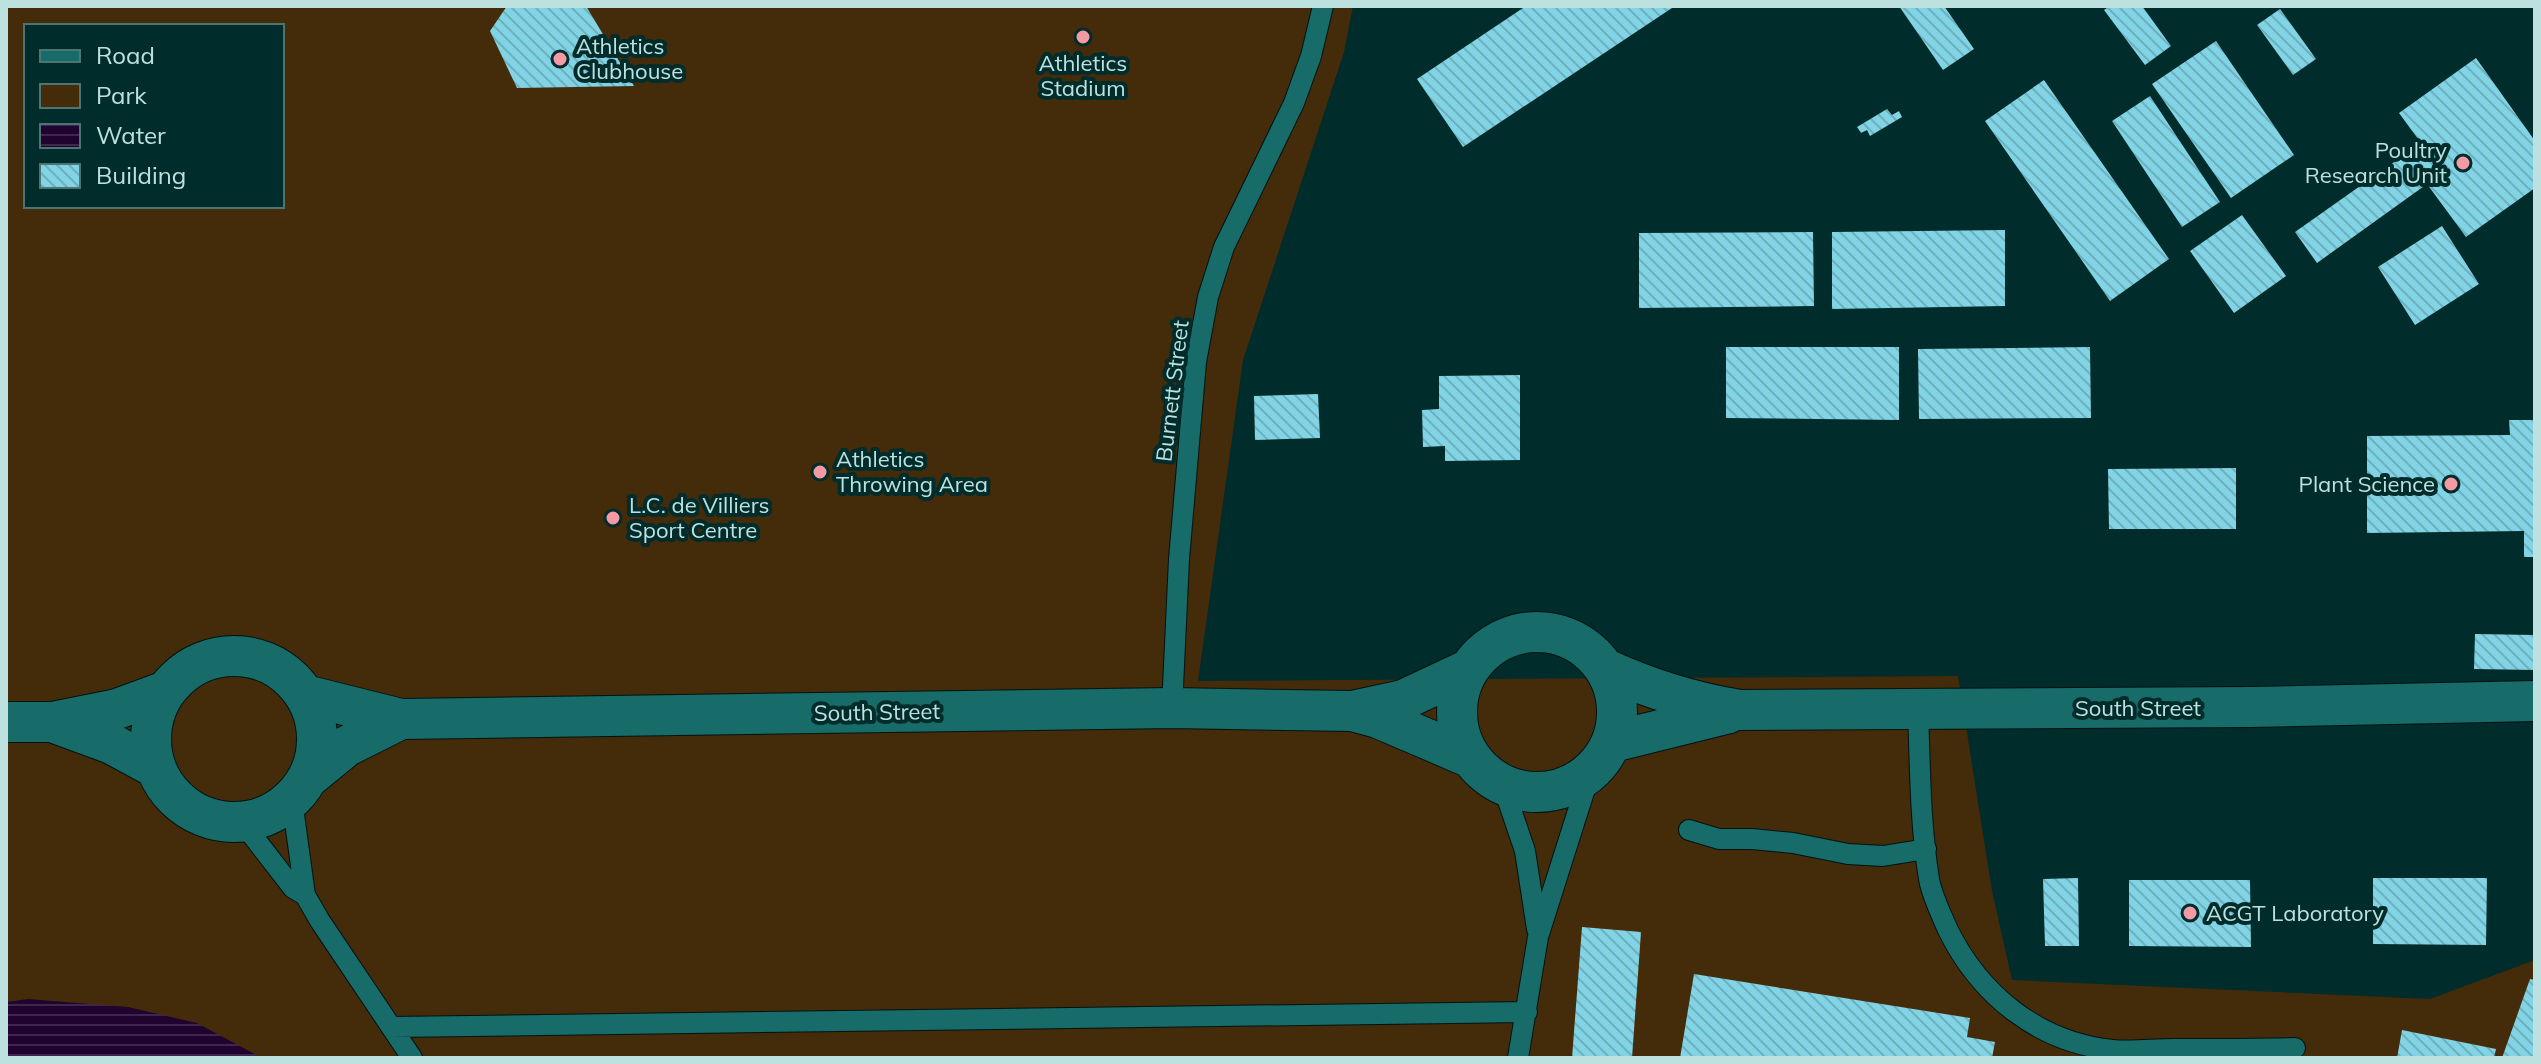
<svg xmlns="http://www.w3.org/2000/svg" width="2541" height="1064" viewBox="0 0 2541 1064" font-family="Mulish,sans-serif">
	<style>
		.green { fill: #442c0a; fill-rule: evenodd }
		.water { fill: url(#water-rules) }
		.building { fill: url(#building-back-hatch) }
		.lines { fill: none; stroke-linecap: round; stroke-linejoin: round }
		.lane-casing { stroke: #001212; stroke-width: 22 }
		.street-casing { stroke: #001212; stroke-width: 42 }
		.lane { stroke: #176b68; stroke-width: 20 }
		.street { stroke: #176b68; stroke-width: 40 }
		.poi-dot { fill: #f49aa5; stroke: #002c2b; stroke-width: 3 }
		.labels { text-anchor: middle; stroke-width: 8; stroke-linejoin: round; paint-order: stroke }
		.poi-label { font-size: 22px; fill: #bde1df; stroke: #002c2b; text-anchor: start }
		.street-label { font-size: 22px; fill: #bde1df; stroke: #002c2b }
	</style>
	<defs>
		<pattern id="water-rules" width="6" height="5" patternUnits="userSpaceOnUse" patternTransform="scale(2)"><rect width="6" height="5" fill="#20032e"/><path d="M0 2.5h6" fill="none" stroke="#3e274c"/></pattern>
		<pattern id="building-back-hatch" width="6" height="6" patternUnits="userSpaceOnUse" patternTransform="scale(2)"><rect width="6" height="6" fill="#81d4e5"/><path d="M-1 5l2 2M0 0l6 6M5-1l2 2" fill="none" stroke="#6fb0bc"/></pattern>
	</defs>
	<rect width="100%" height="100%" fill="#002c2b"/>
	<path class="green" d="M6,6H1353L1344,52L1243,360L1198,681L1958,676L1992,891L2012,980L2430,999L2535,960V1058H6ZM26,26H282V206H26Z"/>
	<path class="water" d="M28,999L128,1007L197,1023L262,1058H6V1002Z"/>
	<path class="building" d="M507,6H586L634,86L517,88L490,31Z
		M1526,6H1675L1463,147L1417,79Z
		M1899,6H1944L1974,49L1943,70Z
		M2110,6H2142L2171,46L2145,65L2104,10Z
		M2280,9L2316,59L2293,75L2257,25Z
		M2216,41L2294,155L2231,198L2152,84Z
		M2476,58L2535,141V188L2466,237L2427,184L2317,263L2295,232L2421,143L2399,113Z
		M2044,80L2169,259L2110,301L1985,121Z
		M2150,96L2220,202L2182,227L2112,121Z
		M1887,109L1892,115L1899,111L1902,117L1870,136L1867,130L1861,133L1857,127Z
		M2242,215L2286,276L2234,313L2190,251Z
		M2442,226L2479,284L2415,325L2378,267Z
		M2005,230V306L1832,309V232Z
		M1813,232L1814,306L1639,308V233Z
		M1726,347H1899V420L1726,418Z
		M2090,347L2091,418L1919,419L1918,349Z
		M1520,375V460L1445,461V446L1423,447L1422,410L1439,409V376Z
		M1318,394L1320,438L1255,440L1254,396Z
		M2509,420H2535V557H2524V531L2367,533V436L2510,435Z
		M2236,468V529H2109L2108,469Z
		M2475,634L2535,635V670L2474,669Z
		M2078,878L2079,946H2045L2043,879Z
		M2373,878H2487L2486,945L2373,944Z
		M2129,880H2250L2251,947L2129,946Z
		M1582,927L1641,932L1632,1058H1572Z
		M1694,974L1970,1018L1967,1037L1995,1042L1992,1058H1680Z
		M2530,979L2535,980V1058H2502Z
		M2402,1030L2496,1049L2494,1058H2397Z"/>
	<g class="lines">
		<defs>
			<path id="lane" d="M1172,708L1179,559L1196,362L1208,297L1224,247L1294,103L1311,56L1323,6
				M1918,709C1920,765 1920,823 1929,879C1932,896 1941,914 1948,930C1980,995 2038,1042 2112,1050C2132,1052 2153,1049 2173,1049C2214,1049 2254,1049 2295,1048
				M1503,786L1525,851L1537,929
				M292,800L305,895L320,921L412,1058
				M242,822L293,888L305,895
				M1689,830L1719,839H1752L1793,843L1848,854L1883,856L1926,849
				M392,1027L1527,1012
				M1518,1058L1538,937L1590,773"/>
			<path id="street" d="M1457 712a80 80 0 1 1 160 0a80 80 0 1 1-160 0Z
				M151 739a83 83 0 1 1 166 0a83 83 0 1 1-166 0Z
				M1604,668C1649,689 1692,702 1740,710L2251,707L2535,701
				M305,695L401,719L1172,708L1352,711L1378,718L1469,757
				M1352,711L1403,700L1467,670
				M6,722H52L117,709L166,691
				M52,722L112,744L156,768
				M1612,742L1729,713
				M309,777L347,746L401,719"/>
		</defs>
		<use href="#lane" class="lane-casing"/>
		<use href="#street" class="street-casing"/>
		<use href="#lane" class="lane"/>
		<use href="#street" class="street"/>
	</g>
	<g class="poi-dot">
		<circle cx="1083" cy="37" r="8"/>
		<circle cx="560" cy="59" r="8"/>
		<circle cx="2463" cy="163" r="8"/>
		<circle cx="820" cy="472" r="8"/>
		<circle cx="2451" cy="484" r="8"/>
		<circle cx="613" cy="518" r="8"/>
		<circle cx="2190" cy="913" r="8"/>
	</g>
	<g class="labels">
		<g class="poi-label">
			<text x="576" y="54">Athletics<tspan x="576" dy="25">Clubhouse</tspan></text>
			<text x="1083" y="71" text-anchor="middle">Athletics<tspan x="1083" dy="25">Stadium</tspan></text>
			<text x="2447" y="158" text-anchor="end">Poultry<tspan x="2447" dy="25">Research Unit</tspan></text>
			<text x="836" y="467">Athletics<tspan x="836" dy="25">Throwing Area</tspan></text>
			<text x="2435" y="492" text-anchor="end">Plant Science</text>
			<text x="629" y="513">L.C. de Villiers<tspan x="629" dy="25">Sport Centre</tspan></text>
			<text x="2206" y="921">ACGT Laboratory</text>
		</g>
		<g class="street-label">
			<text transform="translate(1172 391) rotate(-83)" y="8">Burnett Street</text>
			<text x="2138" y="716">South Street</text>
			<text transform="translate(877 712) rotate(-1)" y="8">South Street</text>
		</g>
	</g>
	<rect width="2541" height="1064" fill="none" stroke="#bde1df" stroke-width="16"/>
	<rect x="24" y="24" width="260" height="184" fill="#002c2b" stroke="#4c7473" stroke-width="2"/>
	<rect x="40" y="50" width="40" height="12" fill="#176b68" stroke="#4c7473" stroke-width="2"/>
	<text x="96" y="64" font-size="24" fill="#bde1df">Road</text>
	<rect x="40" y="84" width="40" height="24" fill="#442c0a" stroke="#4c7473" stroke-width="2"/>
	<text x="96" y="104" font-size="24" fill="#bde1df">Park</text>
	<rect x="40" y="124" width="40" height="24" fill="url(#water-rules)" stroke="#4c7473" stroke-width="2"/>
	<text x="96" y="144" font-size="24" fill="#bde1df">Water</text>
	<rect x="40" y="164" width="40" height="24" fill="url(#building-back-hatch)" stroke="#4c7473" stroke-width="2"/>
	<text x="96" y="184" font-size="24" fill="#bde1df">Building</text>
</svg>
